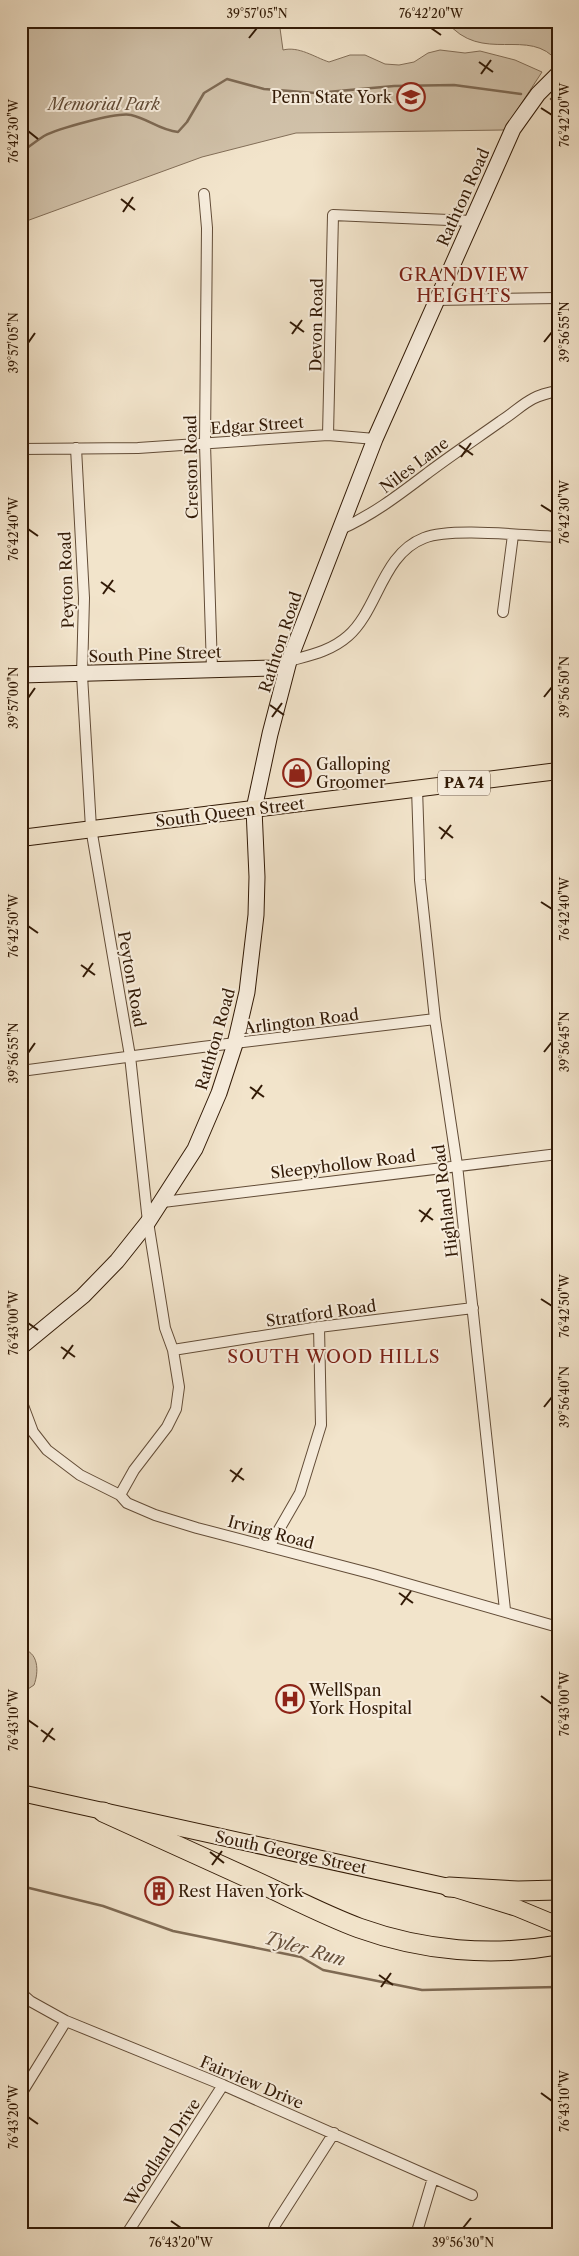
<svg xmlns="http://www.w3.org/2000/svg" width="579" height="2256" viewBox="0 0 579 2256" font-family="'Libre Caslon Text',serif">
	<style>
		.green { fill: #d1c2aa; stroke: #826e58 }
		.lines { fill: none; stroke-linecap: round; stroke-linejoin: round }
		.stream { stroke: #7e6a54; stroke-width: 2.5 }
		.street-casing { stroke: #624c37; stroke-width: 12 }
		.secondary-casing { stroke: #321a06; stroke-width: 17 }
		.primary-casing { stroke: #321a06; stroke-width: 18 }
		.highway-casing { stroke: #321a06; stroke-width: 21 }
		.street { stroke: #f7eddd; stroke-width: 10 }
		.secondary { stroke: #f7eddd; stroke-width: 15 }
		.primary { stroke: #f2e4cb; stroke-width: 16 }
		.highway { stroke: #f2e4cb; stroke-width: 19 }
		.ticks { fill: none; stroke: #321a06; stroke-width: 2 }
		.labels { text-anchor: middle; stroke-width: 4; stroke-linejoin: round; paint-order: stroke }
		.shield { fill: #f7eddd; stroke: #6d5946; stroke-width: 1 }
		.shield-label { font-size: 15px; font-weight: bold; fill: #321a06 }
		.poi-label { font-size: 16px; fill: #321a06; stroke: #f7eddd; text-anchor: start }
		.park-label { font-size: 16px; font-style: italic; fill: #624c37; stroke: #f7eddd }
		.street-label { font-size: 16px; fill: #321a06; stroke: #f7eddd }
		.neighbourhood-label { font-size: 18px; letter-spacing: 1px; fill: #7a1f14; stroke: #f7eddd }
		.water-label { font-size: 18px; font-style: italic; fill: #654f3a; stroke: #f7eddd }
		.neatline { fill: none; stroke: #321a06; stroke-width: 2 }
		.ticks-label { font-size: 12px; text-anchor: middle; fill: #321a06 }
	</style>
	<rect width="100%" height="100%" fill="#f2e4cb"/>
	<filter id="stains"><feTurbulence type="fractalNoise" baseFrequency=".004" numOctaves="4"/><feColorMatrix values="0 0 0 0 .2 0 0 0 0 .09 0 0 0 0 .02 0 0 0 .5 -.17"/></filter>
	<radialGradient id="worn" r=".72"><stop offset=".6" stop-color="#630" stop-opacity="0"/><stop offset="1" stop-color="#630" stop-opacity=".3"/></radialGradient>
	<path class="green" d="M21,21H279L283,50C299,46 314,57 329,62L350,55H365L385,64L399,65L414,62L428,53L440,50L465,53L480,51L515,60L542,72L504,130L296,133L202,157L21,223Z
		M446,21H558V62C529,25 482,66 446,21Z
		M21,1649C39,1651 39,1672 34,1685L25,1691H21Z"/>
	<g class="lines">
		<path class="stream" d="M551,99L558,100
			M21,152C29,147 36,141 44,136C57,129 116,112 131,115C149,119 159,130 178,132L187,122L204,93L227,79L264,89L316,93L394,86L454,85L521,94
			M21,1886L103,1906L173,1931L301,1957L323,1970L422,1990L558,1987"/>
		<defs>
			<path id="street" d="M204,194L207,228L205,444L212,669
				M435,300L558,298
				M328,435L333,215L472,221
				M76,448L84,598L82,675L91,828L130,1056L148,1222L165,1328L173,1350L179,1387L176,1409L167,1427L134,1470L120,1495
				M21,449L138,448L328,435L375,439
				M339,530C373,515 400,494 429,472C453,454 477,438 501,421C525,405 527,397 557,391
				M503,612L513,535
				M289,661C311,655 331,651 348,636C378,610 382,554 424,538C452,527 526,536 558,537
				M417,788L420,880L435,1019L457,1165L505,1610
				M21,1071L202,1047L435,1019
				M163,1202L558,1154
				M173,1350L319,1327L473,1308
				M21,1400L33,1432L47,1450L80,1475L120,1495L127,1503L155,1515L197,1528L373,1574L558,1627
				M269,1547L300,1493L321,1425L319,1327
				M21,1993L30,2001L66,2021L223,2085L472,2195
				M21,2094L66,2021
				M126,2235L223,2085
				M272,2235L275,2225L334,2133
				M416,2235L433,2178"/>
			<path id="secondary" d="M21,675L273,668L289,661
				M21,1347L83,1296L117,1261L148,1222L195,1149L219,1093L235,1044L247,992L256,915L257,877L254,809L270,734L289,661L375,439L513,129L538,94L558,74"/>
			<path id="primary" d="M21,838L558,771
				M21,1793L449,1887L517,1908L558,1925"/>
			<path id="highway" d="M103,1812C153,1835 204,1858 255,1881C290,1897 324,1915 359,1928C423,1951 492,1957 558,1945
				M449,1887L518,1891L558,1890"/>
		</defs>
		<use href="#street" class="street-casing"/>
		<use href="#secondary" class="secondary-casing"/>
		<use href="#primary" class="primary-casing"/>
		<use href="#highway" class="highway-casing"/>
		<use href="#street" class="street"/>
		<use href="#secondary" class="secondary"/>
		<use href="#primary" class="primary"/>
		<use href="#highway" class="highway"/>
	</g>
	<path class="ticks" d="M431,28L441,35M249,38L257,28M479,62L493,72M481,74L491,60M541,108L552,115M28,131L38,139M121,199L135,210M123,212L133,197M290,322L304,332M292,334L302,320M544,342L552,332M28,343L35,333M459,445L473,455M461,457L471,443M541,505L552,512M28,529L38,536M101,582L115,592M103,594L113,580M544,697L552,687M28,698L35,688M270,705L284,715M272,717L282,703M439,827L453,838M441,839L451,825M541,902L552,909M28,926L38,933M81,965L95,975M83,977L93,963M544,1052L552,1042M28,1053L35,1043M250,1087L264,1097M252,1099L262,1085M419,1210L433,1220M421,1222L431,1208M541,1299L552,1306M28,1323L38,1330M61,1347L75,1357M63,1359L73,1345M544,1407L552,1397M230,1470L244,1480M232,1482L242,1468M399,1593L413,1603M401,1605L411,1591M541,1696L552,1704M28,1720L38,1727M41,1730L55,1740M43,1742L53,1728M210,1852L224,1863M212,1865L222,1851M379,1975L393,1985M381,1987L391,1973M541,2093L552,2101M28,2117L38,2124M171,2221L181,2228M463,2228L471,2218"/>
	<defs>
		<symbol id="university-ring" viewBox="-11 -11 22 22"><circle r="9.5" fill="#f7eddd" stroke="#8f2418" stroke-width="1.5"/><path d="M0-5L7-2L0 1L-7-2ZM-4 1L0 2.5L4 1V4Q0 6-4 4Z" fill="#8f2418"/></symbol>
		<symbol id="shop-ring" viewBox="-11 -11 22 22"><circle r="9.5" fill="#f7eddd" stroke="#8f2418" stroke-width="1.5"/><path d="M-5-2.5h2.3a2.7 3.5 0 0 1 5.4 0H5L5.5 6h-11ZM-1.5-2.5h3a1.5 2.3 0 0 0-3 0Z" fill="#8f2418"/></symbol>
		<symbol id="hospital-ring" viewBox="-11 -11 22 22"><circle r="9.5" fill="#f7eddd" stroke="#8f2418" stroke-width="1.5"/><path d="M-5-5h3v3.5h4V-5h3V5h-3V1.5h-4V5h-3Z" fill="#8f2418"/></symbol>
		<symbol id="building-ring" viewBox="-11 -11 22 22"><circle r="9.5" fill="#f7eddd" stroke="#8f2418" stroke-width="1.5"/><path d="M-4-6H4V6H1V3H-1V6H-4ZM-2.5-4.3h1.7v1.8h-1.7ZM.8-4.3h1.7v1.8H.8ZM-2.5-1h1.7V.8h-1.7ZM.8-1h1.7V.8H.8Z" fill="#8f2418"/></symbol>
	</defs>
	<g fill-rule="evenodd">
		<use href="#university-ring" x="395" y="81" width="32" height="32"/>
		<use href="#shop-ring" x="281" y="757" width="32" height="32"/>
		<use href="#hospital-ring" x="274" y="1683" width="32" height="32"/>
		<use href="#building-ring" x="143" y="1875" width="32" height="32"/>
	</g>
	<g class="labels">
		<rect class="shield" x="438" y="770.5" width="52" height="25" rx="4"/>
		<g class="shield-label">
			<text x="464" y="788">PA 74</text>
		</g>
		<g class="poi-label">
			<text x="392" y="103" text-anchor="end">Penn State York</text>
			<text x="316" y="770">Galloping<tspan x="316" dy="18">Groomer</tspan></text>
			<text x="309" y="1696">WellSpan<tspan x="309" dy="18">York Hospital</tspan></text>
			<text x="178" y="1897">Rest Haven York</text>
		</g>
		<g class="park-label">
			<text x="104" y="110">Memorial Park</text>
		</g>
		<g class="street-label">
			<text transform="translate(463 197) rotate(-66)" y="6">Rathton Road</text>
			<text transform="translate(316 325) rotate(-89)" y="6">Devon Road</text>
			<text transform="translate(257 425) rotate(-4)" y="6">Edgar Street</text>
			<text transform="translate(414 465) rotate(-37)" y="6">Niles Lane</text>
			<text transform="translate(191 467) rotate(-91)" y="6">Creston Road</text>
			<text transform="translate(66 580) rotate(-92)" y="6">Peyton Road</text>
			<text transform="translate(280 642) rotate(-72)" y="6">Rathton Road</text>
			<text transform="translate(155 654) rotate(-2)" y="6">South Pine Street</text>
			<text transform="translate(230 812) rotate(-7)" y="6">South Queen Street</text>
			<text transform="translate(132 979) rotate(80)" y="6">Peyton Road</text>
			<text transform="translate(301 1021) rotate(-7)" y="6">Arlington Road</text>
			<text transform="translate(215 1039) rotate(-74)" y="6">Rathton Road</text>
			<text transform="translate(343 1164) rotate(-7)" y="6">Sleepyhollow Road</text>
			<text transform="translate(445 1201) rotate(-97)" y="6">Highland Road</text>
			<text transform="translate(321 1313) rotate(-8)" y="6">Stratford Road</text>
			<text transform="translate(271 1532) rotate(15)" y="6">Irving Road</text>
			<text transform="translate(291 1852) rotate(12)" y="6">South George Street</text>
			<text transform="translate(252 2082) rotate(23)" y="6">Fairview Drive</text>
			<text transform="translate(162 2152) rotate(-57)" y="6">Woodland Drive</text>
		</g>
		<g class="neighbourhood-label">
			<text x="464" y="281">GRANDVIEW<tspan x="464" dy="21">HEIGHTS</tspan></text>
			<text x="334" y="1363">SOUTH WOOD HILLS</text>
		</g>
		<g class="water-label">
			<text transform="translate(305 1949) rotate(16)" y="6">Tyler Run</text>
		</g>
	</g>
	<rect width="579" height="2256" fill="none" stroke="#f2e4cb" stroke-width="55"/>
	<rect x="28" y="28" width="524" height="2200" class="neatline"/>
	<g class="ticks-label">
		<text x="257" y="18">39°57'05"N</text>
		<text x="431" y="18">76°42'20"W</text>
		<text transform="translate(565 115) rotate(-90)" y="4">76°42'20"W</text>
		<text transform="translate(14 131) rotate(-90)" y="4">76°42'30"W</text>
		<text transform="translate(565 332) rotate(-90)" y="4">39°56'55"N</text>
		<text transform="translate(14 343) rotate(-90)" y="4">39°57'05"N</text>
		<text transform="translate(565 512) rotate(-90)" y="4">76°42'30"W</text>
		<text transform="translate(14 529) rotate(-90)" y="4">76°42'40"W</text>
		<text transform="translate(565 687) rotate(-90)" y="4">39°56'50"N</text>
		<text transform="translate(14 698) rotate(-90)" y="4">39°57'00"N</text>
		<text transform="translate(565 909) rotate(-90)" y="4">76°42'40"W</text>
		<text transform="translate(14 926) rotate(-90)" y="4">76°42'50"W</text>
		<text transform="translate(565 1042) rotate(-90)" y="4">39°56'45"N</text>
		<text transform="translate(14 1053) rotate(-90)" y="4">39°56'55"N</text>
		<text transform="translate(565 1306) rotate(-90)" y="4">76°42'50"W</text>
		<text transform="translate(14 1323) rotate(-90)" y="4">76°43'00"W</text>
		<text transform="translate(565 1397) rotate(-90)" y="4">39°56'40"N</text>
		<text transform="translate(565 1704) rotate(-90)" y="4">76°43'00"W</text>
		<text transform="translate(14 1720) rotate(-90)" y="4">76°43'10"W</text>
		<text transform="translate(565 2101) rotate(-90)" y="4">76°43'10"W</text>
		<text transform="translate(14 2117) rotate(-90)" y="4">76°43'20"W</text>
		<text x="181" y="2247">76°43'20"W</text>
		<text x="463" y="2247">39°56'30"N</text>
	</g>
	<rect width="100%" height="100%" filter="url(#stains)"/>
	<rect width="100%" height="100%" fill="url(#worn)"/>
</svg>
